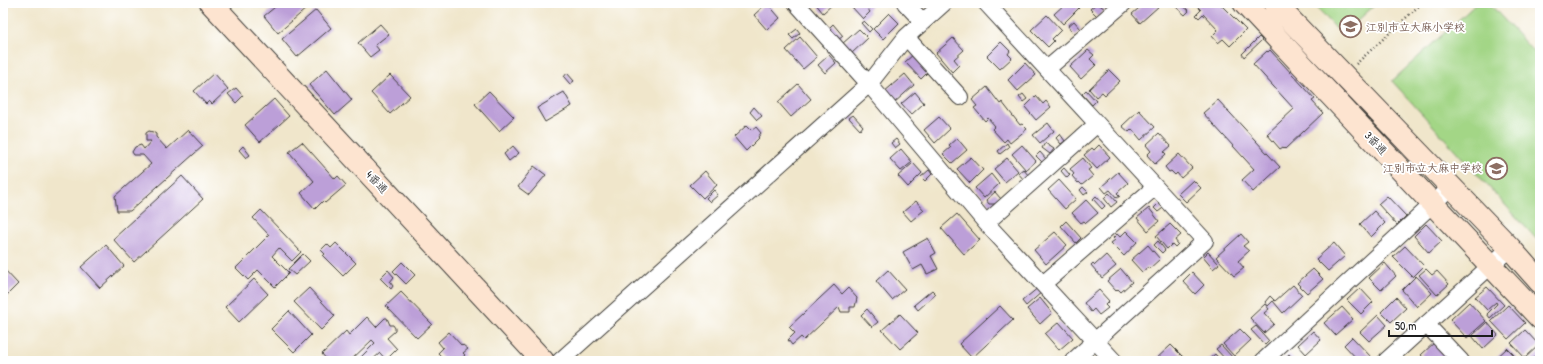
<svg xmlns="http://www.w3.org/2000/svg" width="1543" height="364" viewBox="0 0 1543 364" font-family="'Patrick Hand','Klee One',sans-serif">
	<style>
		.green { fill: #a3d686; stroke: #607951 }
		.building { fill: #bc9fd8 }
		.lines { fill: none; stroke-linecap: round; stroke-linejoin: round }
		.street-casing { stroke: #3c3a36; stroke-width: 18 }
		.secondary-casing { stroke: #3c3a36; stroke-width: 24 }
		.path { stroke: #3c3a36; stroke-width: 2.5; stroke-dasharray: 1 3; stroke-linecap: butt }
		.street { stroke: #fff; stroke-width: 16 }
		.secondary { stroke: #fde4d0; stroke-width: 22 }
		.labels { text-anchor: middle; stroke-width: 3.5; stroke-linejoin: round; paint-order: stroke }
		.education-label { font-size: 11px; font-weight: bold; fill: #785e54; stroke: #fff; text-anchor: start }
		.street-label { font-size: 11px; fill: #1c1c1c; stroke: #fff }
	</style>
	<rect width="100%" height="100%" fill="#fff"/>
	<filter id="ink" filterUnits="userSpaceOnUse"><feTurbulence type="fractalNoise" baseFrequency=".025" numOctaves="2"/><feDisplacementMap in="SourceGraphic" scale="8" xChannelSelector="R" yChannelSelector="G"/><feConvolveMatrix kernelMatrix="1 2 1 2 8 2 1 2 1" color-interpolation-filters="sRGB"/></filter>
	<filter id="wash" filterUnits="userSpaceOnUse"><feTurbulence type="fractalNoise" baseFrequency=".012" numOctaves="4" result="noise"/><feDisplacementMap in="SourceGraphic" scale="16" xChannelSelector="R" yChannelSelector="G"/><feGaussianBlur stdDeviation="0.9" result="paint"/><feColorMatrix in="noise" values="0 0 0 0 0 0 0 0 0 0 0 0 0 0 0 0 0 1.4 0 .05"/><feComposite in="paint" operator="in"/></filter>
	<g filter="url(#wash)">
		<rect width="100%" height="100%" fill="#f0e6cb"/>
		<path class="green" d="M1313,3H1377L1342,35Z
			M1477,3H1489L1540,59V243L1392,81Z"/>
		<g id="blocks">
			<path class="building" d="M280,3H304L307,8L278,33L264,16Z
				M767,3L780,18L767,30L754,15Z
				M815,3H834L823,13Z
				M854,3H875L868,9L870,12L863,19L851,6Z
				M1066,3H1075L1079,8L1063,24L1054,14Z
				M1097,3L1105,9L1098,17L1090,9Z
				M1145,3H1157L1159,6L1140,23L1132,14Z
				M1180,3L1189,11L1185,15L1176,7Z
				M1194,3H1219L1246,30L1230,46L1223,39L1218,43L1212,36L1218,30L1203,14L1199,18L1196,15L1201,10Z
				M316,10L331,28L297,57L282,39Z
				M889,13L899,23L883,39L873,29Z
				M1047,15L1061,30L1052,39L1054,41L1048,47L1031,30Z
				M864,21L872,29L869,32L861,23Z
				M1074,21L1081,29L1075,35L1068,26Z
				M380,24L389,34L375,45L379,50L370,57L358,43Z
				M833,24L843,36L838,40L828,29Z
				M797,29L800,33L793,39L789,35Z
				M859,29L868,38L851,54L842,44Z
				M800,37L817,57L803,69L786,50Z
				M1259,37L1262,40L1244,57L1242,54Z
				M953,38L964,50L954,59L959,65L952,72L936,53Z
				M1001,42L1010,51L1008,54L1012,58L1000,69L987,56Z
				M1088,50L1094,55L1090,59L1096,65L1081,79L1070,67Z
				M1270,50L1315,99L1312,101L1323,113L1285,149L1283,147L1280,149L1267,134L1294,109L1253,64L1267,51L1268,52Z
				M914,54L929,71L921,79L905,62Z
				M829,55L836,63L825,73L818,65Z
				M1025,63L1036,75L1018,91L1008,80Z
				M327,69L352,100L335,115L309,85Z
				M1109,70L1120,81L1105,95L1102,92L1096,97L1089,89Z
				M214,73L228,89L212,104L209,101L206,104L194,91Z
				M567,73L574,81L570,84L564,77Z
				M905,74L914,85L894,103L884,92Z
				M390,75L410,96L390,114L371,93Z
				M798,84L811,99L791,117L778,102Z
				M987,87L1000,104L1002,102L1020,125L1022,124L1027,129L1010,143L1007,139L1004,142L992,129L995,126L988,118L985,121L974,108L977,106L972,100Z
				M236,88L243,96L236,103L228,94Z
				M1086,90L1096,101L1092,105L1082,94Z
				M489,91L514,117L499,131L475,104Z
				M564,92L572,106L545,122L537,108Z
				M915,92L924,103L911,115L901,104Z
				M1023,94L1027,99L1023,102L1019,97Z
				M1036,96L1043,104L1046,101L1051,107L1036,120L1025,107Z
				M274,99L289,116L260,142L245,125Z
				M1218,100L1280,167L1253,192L1242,180L1254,169L1203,113Z
				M754,107L762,116L757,120L750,112Z
				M1139,110L1155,127L1141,140L1132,129L1129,132L1122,126Z
				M853,115L863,126L860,130L849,118Z
				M939,117L950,129L935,143L924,130Z
				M1048,123L1054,131L1040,143L1033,135Z
				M747,125L752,130L756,127L761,133L758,137L759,138L746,151L734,137Z
				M188,130L203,146L130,211H117L115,196L151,164L143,155H134L132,152L135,147L141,145L144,149L151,141H146V133L149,131L153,132L156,134V137L167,149Z
				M1159,133L1171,146L1164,152L1166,154L1155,164L1147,155L1151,151L1146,145Z
				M1060,134L1065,141L1061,144L1056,138Z
				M957,138L967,150L952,163L943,154L951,147L949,145Z
				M896,139L900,144L895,148L891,143Z
				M302,142L335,179L338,176L346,185L325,203L323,201L315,209L301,193L314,181L289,152Z
				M1007,143L1009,147L1000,154L998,151Z
				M1045,143L1054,149L1050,154L1042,148Z
				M1022,145L1036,161L1026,170L1012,154Z
				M1099,145L1110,157L1097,169L1084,155L1092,148L1094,150Z
				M243,146L250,155L246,158L239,150Z
				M513,146L519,153L509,161L504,154Z
				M901,149L912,162L901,171L890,159Z
				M1040,152L1046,159L1042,162L1036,156Z
				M1179,154L1192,168L1181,178L1177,173L1175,175L1171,171L1169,172L1165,167Z
				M971,157L983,170L970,183L957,169Z
				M1007,158L1018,171L1005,182L994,169Z
				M1083,158L1091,168L1088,170L1093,176L1082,185L1079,182L1078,183L1072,176L1074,174L1070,169Z
				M913,163L922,173L908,187L898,176Z
				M534,166L546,175L529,195L518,187Z
				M1064,168L1070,175L1067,178L1061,171Z
				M1023,169L1029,176L1024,180L1018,173Z
				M929,170L932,174L925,181L921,177Z
				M705,171L717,185L703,198L690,185Z
				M1118,172L1128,183L1117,193L1120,196L1117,198L1110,190L1106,193L1101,187Z
				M991,174L999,184L984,198L975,188Z
				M182,176L203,199L134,262L113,239Z
				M1059,180L1076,199L1065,209L1048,190Z
				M1193,180L1201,188L1186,202L1178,194Z
				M1083,187L1088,192L1084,195L1080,190Z
				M714,190L718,195L710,202L706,198Z
				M995,192L1001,199L996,204H989L986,200Z
				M1109,193L1117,202L1111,207L1104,198Z
				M1096,196L1105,206L1102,209L1093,199Z
				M1387,196L1406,216L1397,225L1378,204Z
				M1086,200L1098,213L1086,223L1084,221L1081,223L1072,213Z
				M916,201L924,210L911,221L903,212Z
				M1159,203L1163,208L1158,212L1154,208Z
				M1149,208L1159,221L1148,231L1137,218Z
				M261,210L301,252L292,261L279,248L272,256L289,273L275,287L258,270L248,280L236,268L269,235L253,218Z
				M1374,211L1385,223L1371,237L1360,224Z
				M957,214L980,240L964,254L941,228Z
				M1066,221L1081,238L1076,243L1061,226Z
				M1170,224L1181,235L1175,240L1178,244L1175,247L1172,244L1167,249L1156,236Z
				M1426,224L1442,241L1429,253L1414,236Z
				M1126,231L1137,242L1124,256L1111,243L1115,240L1113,238L1117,234L1120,237Z
				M1055,232L1067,245L1046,264L1034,250Z
				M1241,234L1248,242L1243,246L1249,251L1238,261L1244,268L1234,276L1216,257Z
				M928,238L936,253L931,256L938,269L927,274L922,265L913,270L903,252Z
				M1158,241L1165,250L1162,253L1154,245Z
				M336,243L356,263L343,276L323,256L325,254L321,250L327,244L331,248Z
				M1334,243L1345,256L1328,271L1316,259Z
				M106,245L124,266L100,288L81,267Z
				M1148,245L1160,259L1149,269L1148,267L1142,272L1131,260Z
				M1405,246L1424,266L1413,277L1393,257Z
				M1208,252L1219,264L1213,269L1203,257Z
				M303,254L310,261L295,275L288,269Z
				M1106,255L1116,266L1102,278L1091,265L1093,263L1095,265Z
				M402,262L415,275L406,284L393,271Z
				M1385,263L1396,276L1381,290L1369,278Z
				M3,268L18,284L3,299Z
				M1121,269L1132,282L1121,292L1118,289L1116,291L1107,281Z
				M1313,269L1323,279L1307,293L1297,283Z
				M1426,269L1432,275L1437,271L1449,284L1437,295L1419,275Z
				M388,270L394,277L390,282L393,286L391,289L380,278Z
				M888,270L905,289L892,300L876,281Z
				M1192,272L1204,285L1195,294L1183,281Z
				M1416,276L1432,293L1417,307L1402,290Z
				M254,279L268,294L239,322L225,307Z
				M834,285L842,294L848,288L857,298L855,307H850V312H841L839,307L804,340L801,337L792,345L788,340L795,333L789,327Z
				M1293,285L1302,295L1283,313L1273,301L1268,306L1265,302L1270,296L1275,301Z
				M1039,287L1043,291L1026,306L1022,301Z
				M1487,287L1504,305L1490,318L1487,314L1497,304L1496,302L1487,310L1475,297Z
				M309,288L335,316L321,330L294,302Z
				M1360,288L1373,302L1361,314L1347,300Z
				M932,290L936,294L918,310L914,305Z
				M1099,290L1109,301L1105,305L1108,308L1099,315L1094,309L1091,312L1084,303Z
				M401,292L432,324L417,338L386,306Z
				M1396,297L1406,308L1391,322L1381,312Z
				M1040,298L1052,313L1040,324L1027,309Z
				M1469,302L1486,321L1467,338L1450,320Z
				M1265,304L1269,309L1264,313L1274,324L1264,333L1250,318Z
				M1508,305L1525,323L1508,339L1491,321Z
				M1000,306L1013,320L972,358L959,344Z
				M1342,307L1353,319L1335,335L1324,323Z
				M867,309L878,322L872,327L861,315Z
				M289,311L311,335L294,352L271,329Z
				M900,314L918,333L900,349L882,330Z
				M1378,315L1387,325L1369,341L1360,332Z
				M367,317L376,327L385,318H387L390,325H393L395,328V331L387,338L397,349L388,358L390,360L387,361L380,353L371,361L358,360L375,343L372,340L350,361H328L322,354L346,331L349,335Z
				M1059,322L1073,338L1059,350L1045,334Z
				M1487,322L1498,335L1483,349L1472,336Z
				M1256,326L1269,341L1265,345L1251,330Z
				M1240,329L1251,340L1234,356L1223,344Z
				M1525,330L1539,345L1525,358L1511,343Z
				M1313,331L1321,340L1306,354L1298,345Z
				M449,332L462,346L463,345L468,349L463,353L465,355L459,361H450L447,358L445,360L438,353L443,348L438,342Z
				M1352,337L1372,358L1369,361H1359L1344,345Z
				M1436,341L1449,355L1443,361H1427L1421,355Z
				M1171,345L1184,358L1180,361H1154Z
				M1221,345L1234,359L1231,361H1227L1216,349Z
				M1507,348L1516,357L1512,361H1493Z
				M1540,352V361H1534L1532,359Z
				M1215,354L1221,361H1207Z
				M1289,354L1294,359L1292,361H1282Z"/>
		</g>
	</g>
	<g filter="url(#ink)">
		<use href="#blocks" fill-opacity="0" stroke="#3c3a36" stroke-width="1"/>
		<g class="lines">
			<defs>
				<path id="street" d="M796,3L869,84L986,223L1114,361
					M905,3L923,22
					M986,3L1205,241L1073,361
					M906,37L960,97
					M1047,69L1124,3
					M986,223L1097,124
					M1043,284L1155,187
					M1426,324L1461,361
					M560,361L869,84L906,37L944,3
					M1263,361L1451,187
					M1386,361L1510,248"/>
				<path id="secondary" d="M211,3L543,361
					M1244,3L1540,318
					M1274,3L1510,248L1540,282"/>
			</defs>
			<use href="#street" class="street-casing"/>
			<use href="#secondary" class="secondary-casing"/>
			<path class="path" d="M1356,64L1422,3"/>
			<use href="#street" class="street"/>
			<use href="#secondary" class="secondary"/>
		</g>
	</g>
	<defs>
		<symbol id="school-ring" viewBox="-11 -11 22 22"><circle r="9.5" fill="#fff" stroke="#8d6e63" stroke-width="1.5"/><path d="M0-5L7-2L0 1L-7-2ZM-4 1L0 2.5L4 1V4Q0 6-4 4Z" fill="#8d6e63"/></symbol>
	</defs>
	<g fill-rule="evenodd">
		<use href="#school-ring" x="1338" y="14" width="25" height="25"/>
		<use href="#school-ring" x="1484" y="156" width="25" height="25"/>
	</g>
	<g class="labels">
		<g class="education-label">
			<text x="1366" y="31">江別市立大麻小学校</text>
			<text x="1482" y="172" text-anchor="end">江別市立大麻中学校</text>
		</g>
		<g class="street-label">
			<text transform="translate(1376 143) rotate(47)" y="4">3番通</text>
			<text transform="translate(377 182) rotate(47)" y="4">4番通</text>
		</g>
	</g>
	<rect width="1543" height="364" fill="none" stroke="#fff" stroke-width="16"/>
	<path d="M1389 330v6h103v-6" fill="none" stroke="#1c1c1c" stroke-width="2"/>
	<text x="1395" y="330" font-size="12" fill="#1c1c1c" stroke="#ffffff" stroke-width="3" paint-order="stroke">50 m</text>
</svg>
